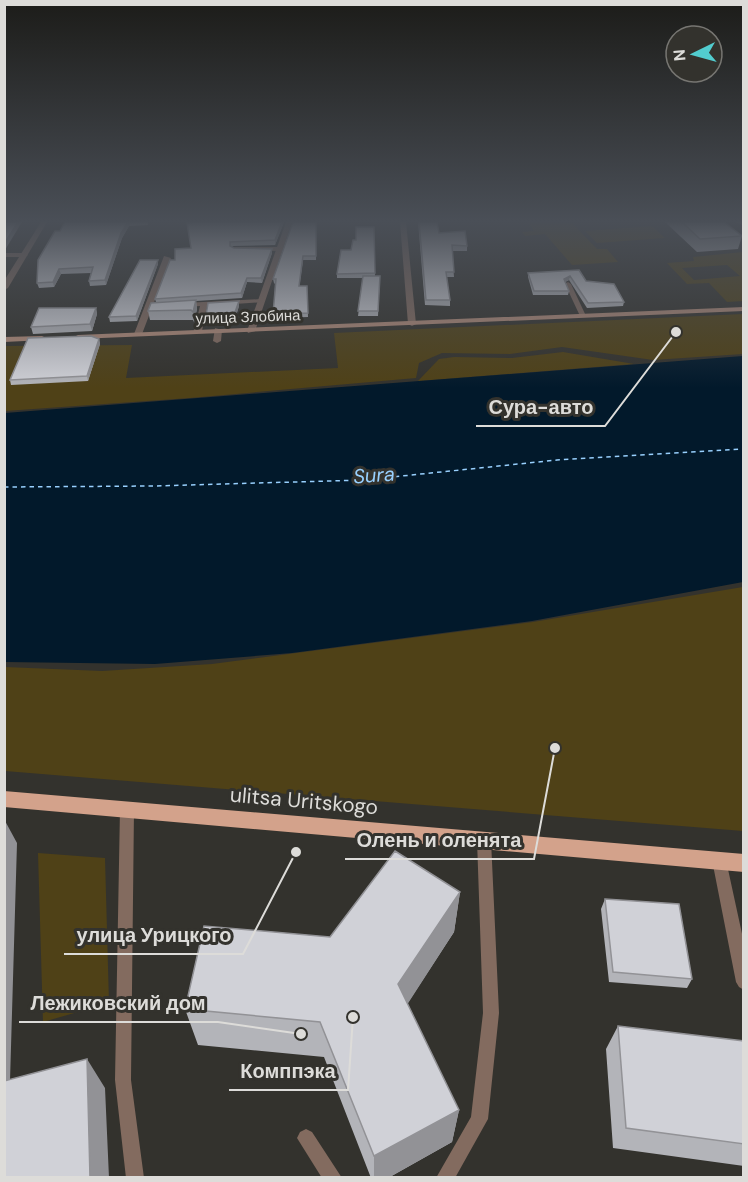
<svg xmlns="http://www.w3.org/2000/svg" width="748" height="1182" viewBox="0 0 748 1182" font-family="'DM Sans',sans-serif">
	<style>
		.green { fill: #4f4117; fill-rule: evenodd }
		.water { fill: #02192b }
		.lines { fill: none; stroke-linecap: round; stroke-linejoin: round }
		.ferry { stroke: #98d0fe; stroke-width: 1.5; stroke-dasharray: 4.5 4; stroke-linecap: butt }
		.lane { fill: #836b5f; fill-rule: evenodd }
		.street { fill: #836b5f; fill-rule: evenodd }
		.secondary { fill: #b08a78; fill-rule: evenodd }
		.primary { fill: #d3a28b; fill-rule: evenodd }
		.wall { fill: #b3b4b9 }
		.shaded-wall { fill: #929296 }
		.building { fill: #d0d1d7; stroke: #929296; stroke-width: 1.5 }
		.labels { text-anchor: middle; stroke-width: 6; stroke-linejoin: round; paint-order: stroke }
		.far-street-label { font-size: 15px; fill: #dddcd9; stroke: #33322d }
		.water-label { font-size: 20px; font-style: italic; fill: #98d0fe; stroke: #33322d }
		.near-street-label { font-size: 21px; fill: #dddcd9; stroke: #33322d }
		.leader { fill: none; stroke: #dddcd9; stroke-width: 2 }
		.callout-dot { fill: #dddcd9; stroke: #33322d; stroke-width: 2 }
		.callout-label { font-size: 20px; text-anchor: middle; font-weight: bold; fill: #dddcd9; stroke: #33322d; stroke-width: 6; stroke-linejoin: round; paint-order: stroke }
	</style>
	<rect width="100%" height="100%" fill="#33322d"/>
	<path class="green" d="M528,222L572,223L597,249H607L618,262L572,265L545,234L525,236L522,232L534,231Z
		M652,226L665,238L597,243L585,231Z
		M743,252V301L727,302L709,283L687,284L667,263L694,261L693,257ZM727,265L740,276L694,280L682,268Z
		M743,314V354L653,360L562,347L510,354L442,353L419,363L416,378L190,398L5,411V346L132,345L126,378L338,368L334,333Z
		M563,352L634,364L418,381L439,359L454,357L512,358Z
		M743,587V831L5,771V667L102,671L212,664L533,622Z
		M38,853L105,858L109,1003L43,1022Z"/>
	<path class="water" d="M743,356V582L532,621L292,653L155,664L5,662V413Z"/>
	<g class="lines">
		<path class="ferry" d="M4,487L154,486L363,480L557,460L744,449"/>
		<path class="lane" d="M233,247H280L283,249L280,251L235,250L232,248Z
			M4,253H25L28,255L25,257H4Z
			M568,282L571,284L586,316L585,317L580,316L565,284Z
			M262,299L265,301L264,302L207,306L202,331L198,333L194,331L200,306L184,307L181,305L184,303Z
			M215,328L222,330L221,341L217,343L213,341Z
			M127,803L132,805L134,809L131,1080L144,1178H126L115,1080L120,809L122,805Z
			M484,834L489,836L491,840L499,1013L488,1119L455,1178H436L471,1117L483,1013L477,840L479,836Z
			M719,854L724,856L726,860L744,943V990L739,987L736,982L712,860L714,856Z
			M306,1129L312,1132L342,1178H322L297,1138L300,1132Z"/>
		<path class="street" d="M41,222H47L8,288L4,290V281Z
			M286,222H292L255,331L248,333L247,331Z
			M400,222H406L416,324L412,326L408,324Z
			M736,222H744V226Z
			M164,256L171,258L142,334L135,336L134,334Z"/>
		<path class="secondary" d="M744,307V311L78,339L74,337L78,335Z
			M42,336L46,338L45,340L4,342V337Z"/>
		<path class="primary" d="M4,791L744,854V872L4,807Z"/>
	</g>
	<path class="wall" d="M65,222H148V225L129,226L122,238L106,285L90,286L89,281L91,273L61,274L54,287L39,288L37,283L60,231Z
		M197,222H284L275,245L232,246L234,248L272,249V253L262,283L247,282L242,298L196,301L197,309L194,322L193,320H150L148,311L156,302L155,299L175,260L191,248Z
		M316,222V260H303L299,286H307L308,317L274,318L275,284L274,283L273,279Z
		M418,222H437L439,233L467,246V251H452L454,277H446L450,300V306L425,305Z
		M665,222H724L742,236L738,249L697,252Z
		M374,227L375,276H380L378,316H358L363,278H337V274L356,240Z
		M158,260V264L137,321L110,322L109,317Z
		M579,270L586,281L624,302L623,306L587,308L569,280L565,282L569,291L568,295H533L528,277V273Z
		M239,306L235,319L206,321V316Z
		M96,308L97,314L92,331L33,334L31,327Z
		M99,339L100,344L88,381L11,385L10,380Z
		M460,892L454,932L407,1004L459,1110L452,1142L388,1178H371L324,1057L198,1045L185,1009L330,937Z
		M605,899L692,979L687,988L609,982L601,909Z
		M618,1026L744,1041V1166L613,1148L606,1049Z"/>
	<path class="shaded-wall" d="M18,222H22L5,250L4,244Z
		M128,222L129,226L122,238L106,285L105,280L121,233Z
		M282,222H284L275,245V240Z
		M272,249V253L262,283L261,278Z
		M303,256V260L299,290V286Z
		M158,260V264L137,321L136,316Z
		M59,269L61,274L54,287L53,282Z
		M570,276L569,280L563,283L564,279Z
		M247,278V282L242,298L241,293Z
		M196,300L197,309L194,322L193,312Z
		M239,301V306L235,319L234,315Z
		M96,308L97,314L92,331L90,324Z
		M99,339L100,344L88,381L87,376Z
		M4,819L17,843L9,1115L4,1109Z
		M460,892L454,932L396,1022L398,984Z
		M87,1059L105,1088L109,1178H90Z
		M459,1110L452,1142L388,1178H374V1156Z"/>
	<path class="building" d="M4,222H18L4,244Z
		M65,222H128L121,233L105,280L89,281L93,267L59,269L53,282L37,283L38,260L55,231H60Z
		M197,222H282L275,240L230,242V246L234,248L272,249L261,278H247L241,293L155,299L170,260H175V249L191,248L187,223Z
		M293,222H316V256H303L299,286H307L308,313L273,314L276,279H273Z
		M419,222H437L439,233L465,231L467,246L452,245L454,272H446L450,300H426Z
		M682,222H724L742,236L700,239Z
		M356,227H374L375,273L337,274L341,250H351L353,240H356Z
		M140,260H158L136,316L109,317Z
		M579,270L586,281L614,284L624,302L588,303L570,276L564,279L569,291H534L528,273Z
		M363,276H380L378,311H358Z
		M196,300L193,312L191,310L148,311L151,303Z
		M239,301L234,315L206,316L208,303Z
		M39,308H96L90,324L31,327Z
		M91,336L99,339L87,376L10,380L28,338Z
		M395,851L460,892L398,984L459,1110L374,1156L320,1022L185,1009L204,926L330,937Z
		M605,899L679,904L692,979L613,972Z
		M618,1026L744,1041V1144L626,1128Z
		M87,1059L90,1178H4V1081Z"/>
	<linearGradient id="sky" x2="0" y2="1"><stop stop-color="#1c1c19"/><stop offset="0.57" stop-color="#4a4f57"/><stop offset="1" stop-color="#4a4f57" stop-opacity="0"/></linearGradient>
	<rect width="748" height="388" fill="url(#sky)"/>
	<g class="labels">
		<g class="far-street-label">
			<text transform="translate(248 317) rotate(-2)" y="5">улица Злобина</text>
		</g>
		<g class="water-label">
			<text transform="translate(374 475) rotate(-4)" y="7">Sura</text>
		</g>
		<g class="near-street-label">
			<text transform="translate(304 801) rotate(5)" y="7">ulitsa Uritskogo</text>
		</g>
	</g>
	<path class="leader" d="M676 332L605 426H476M555 748L534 859H345M296 852L243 954H64M301 1034L218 1022H19M353 1017L348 1090H229"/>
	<g class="callout-dot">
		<circle cx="676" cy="332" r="6"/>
		<circle cx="555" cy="748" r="6"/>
		<circle cx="296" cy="852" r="6"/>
		<circle cx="301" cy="1034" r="6"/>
		<circle cx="353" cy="1017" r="6"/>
	</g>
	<g class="callout-label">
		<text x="541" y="414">Сура-авто</text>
		<text x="439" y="847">Олень и оленята</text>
		<text x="154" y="942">улица Урицкого</text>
		<text x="118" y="1010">Лежиковский дом</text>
		<text x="288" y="1078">Комппэка</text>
	</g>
	<rect width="748" height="1182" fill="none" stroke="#dddcd9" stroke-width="12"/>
	<g transform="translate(694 54) rotate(265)"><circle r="28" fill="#33322d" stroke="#777672" stroke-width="1.5"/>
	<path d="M0-4.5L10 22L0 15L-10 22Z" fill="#52cdcf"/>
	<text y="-9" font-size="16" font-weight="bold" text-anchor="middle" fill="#dddcd9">N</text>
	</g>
</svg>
